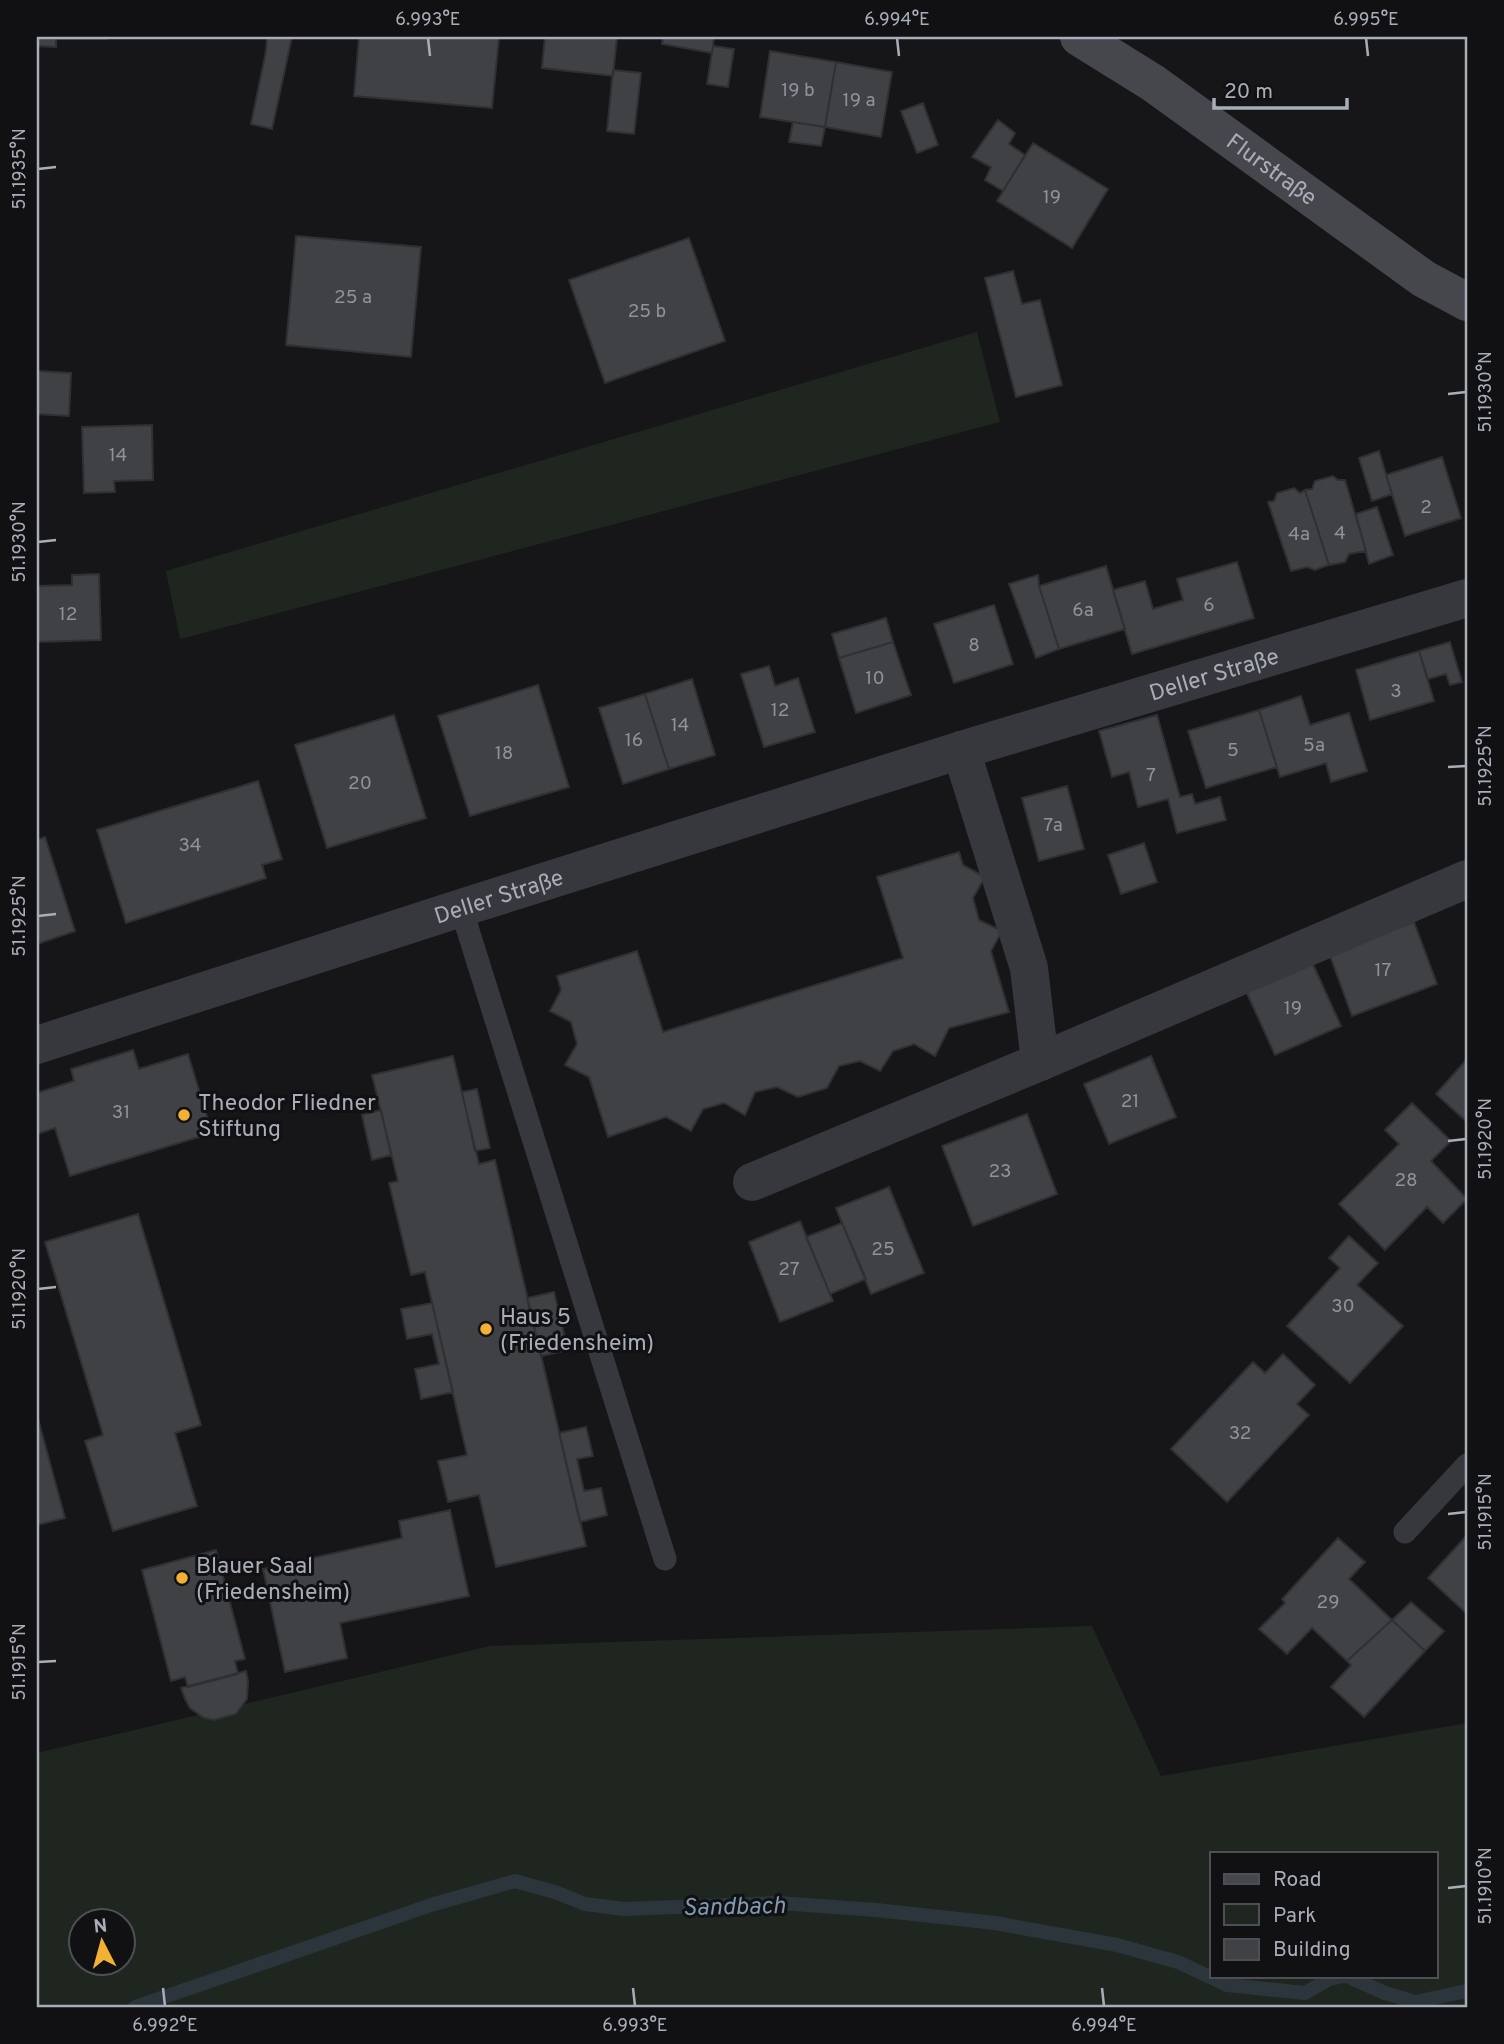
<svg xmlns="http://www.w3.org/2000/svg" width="1504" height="2044" viewBox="0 0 1504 2044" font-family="Overpass,sans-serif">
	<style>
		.green { fill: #1e261f; fill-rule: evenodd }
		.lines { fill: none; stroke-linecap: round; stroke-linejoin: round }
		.stream { stroke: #2c353c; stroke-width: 14 }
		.building { fill: #404145; stroke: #303034; stroke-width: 2 }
		.service { stroke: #37383d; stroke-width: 23 }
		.minor { stroke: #37383d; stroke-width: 38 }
		.secondary { stroke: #45474d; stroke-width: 38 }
		.ticks { fill: none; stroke: #a8adb8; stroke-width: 2.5 }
		.poi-dot { fill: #f2b134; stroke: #111113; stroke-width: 2.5 }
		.labels { text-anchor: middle; stroke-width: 6; stroke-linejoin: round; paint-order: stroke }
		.number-label { font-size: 19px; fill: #8e929b }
		.street-label { font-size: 23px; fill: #a8adb8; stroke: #111113 }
		.poi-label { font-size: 23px; fill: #a8adb8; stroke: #111113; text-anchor: start }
		.water-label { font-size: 24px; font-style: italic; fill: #7f9bb3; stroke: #111113 }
		.neatline { fill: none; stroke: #a8adb8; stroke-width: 2.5 }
		.ticks-label { font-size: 18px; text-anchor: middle; fill: #a8adb8 }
	</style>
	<rect width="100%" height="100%" fill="#161618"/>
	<path class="green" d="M977,332L1000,422L180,639L166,571Z
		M1092,1626L1161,1776L1467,1723V2007H37V1753L490,1646ZM1212,1853H1436V1976H1212ZM80,1922H122V1964H80Z"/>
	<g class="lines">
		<path class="stream" d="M1347,1976L1385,1993L1415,2002L1467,1991
			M135,2007L431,1905L515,1881L555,1892L585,1904L624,1909L779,1903L876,1910L995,1923L1117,1945L1178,1962L1227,1985L1305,1993L1329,1979L1344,1976"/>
	</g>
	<path class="building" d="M37,37H107V39H56V47L37,46Z
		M267,37H292L272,129L251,124L266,51Z
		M359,37H499L492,108L354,96Z
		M545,37H617L613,76L542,68Z
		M663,37H714L712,53L662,44Z
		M713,46L734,49L728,87L707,84Z
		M770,51L836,62L825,127L760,117Z
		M836,62L892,72L881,137L825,127Z
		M613,70L641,73L634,134L607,131Z
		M923,103L938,145L917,153L901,111Z
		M998,120L1015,133L1009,144L1025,155L1003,191L985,180L991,167L972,157Z
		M793,122L825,127L821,146L789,142Z
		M1033,143L1108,189L1072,248L997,201Z
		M296,236L421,247L411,357L286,345Z
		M689,238L725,341L605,383L569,280Z
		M1013,271L1022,304L1040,300L1062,385L1016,397L985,278Z
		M37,371L71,373L69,416L37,414Z
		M152,425L153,480L114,481L115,492L84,493L82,427Z
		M1379,451L1392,494L1372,501L1359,458Z
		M1442,457L1461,518L1405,536L1386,475Z
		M1333,476L1338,480H1345L1366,551L1349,554L1345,562L1329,565L1305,490L1312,489L1315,481Z
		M1294,488L1300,493L1305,490L1329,565L1315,570L1307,567L1291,571L1268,502L1274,501L1277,493Z
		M1377,507L1393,555L1369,564L1356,514Z
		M1237,562L1254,618L1132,654L1113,590L1145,581L1153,609L1183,600L1177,579Z
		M1106,566L1125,629L1059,649L1039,586Z
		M99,574L101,640L37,642V586L72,585V575Z
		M1038,575L1039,586L1059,649L1036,658L1009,584Z
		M994,605L1013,664L954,683L934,624Z
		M886,618L893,642L839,658L832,634Z
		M893,642L911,695L856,713L839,658Z
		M1450,642L1462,682L1450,685L1446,674L1428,679L1419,651Z
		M1419,651L1434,701L1370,720L1356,670Z
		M769,666L775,686L798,678L815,732L764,747L741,674Z
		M692,679L715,755L669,769L645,694Z
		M538,685L569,787L470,816L438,716Z
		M645,694L669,769L623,784L599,708Z
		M1301,696L1310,725L1349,713L1367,771L1331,782L1326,763L1280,777L1259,710Z
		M1259,710L1277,767L1206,788L1188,731Z
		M394,715L426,818L327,848L295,745Z
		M1157,715L1180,797L1192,794L1195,804L1220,797L1226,820L1177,833L1168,799L1138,807L1129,772L1112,777L1099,731Z
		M258,781L282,859L262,865L266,878L126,923L97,830Z
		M1067,786L1084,849L1039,861L1022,798Z
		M45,837L75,931L37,944V840Z
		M1144,843L1157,882L1121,894L1108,855Z
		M959,852L963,865L985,877L973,898L979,920L1002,931L991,951L1009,1012L949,1028L935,1056L914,1044L893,1051L880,1071L860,1061L839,1066L827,1088L798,1097L777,1087L755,1092L745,1115L724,1103L703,1109L691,1131L666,1117L608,1137L589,1077L565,1065L577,1044L571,1022L550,1011L561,990L557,976L637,951L663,1032L903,958L877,877Z
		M1414,922L1437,984L1352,1016L1329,953Z
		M1311,960L1341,1026L1275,1055L1245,989Z
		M133,1050L139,1069L188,1054L212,1133L70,1176L55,1128L37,1134V1093L74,1081L71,1069Z
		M453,1056L479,1164L495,1160L586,1546L496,1567L479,1495L448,1502L438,1461L467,1455L425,1272L411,1275L389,1183L398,1181L372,1075Z
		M1151,1056L1176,1117L1109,1144L1084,1084Z
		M1467,1059V1122L1436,1094Z
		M477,1089L490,1148L475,1151L462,1092Z
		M1412,1103L1451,1141L1431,1161L1467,1199L1443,1223L1427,1207L1385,1250L1339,1204L1399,1144L1385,1130Z
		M381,1110L391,1155L372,1160L362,1115Z
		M1027,1114L1057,1194L973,1226L942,1146Z
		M889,1187L924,1273L871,1294L836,1208Z
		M138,1214L201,1425L175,1433L197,1506L113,1531L85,1441L103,1435L45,1242Z
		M800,1221L833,1301L780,1322L749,1242Z
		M842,1223L866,1279L830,1294L806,1237Z
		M1349,1236L1378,1263L1357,1285L1403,1326L1350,1383L1287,1326L1340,1268L1329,1258Z
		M554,1292L568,1350L541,1356L527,1298Z
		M432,1303L453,1392L421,1399L415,1369L439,1364L432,1334L407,1339L401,1309Z
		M1283,1354L1315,1385L1297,1404L1309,1415L1227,1502L1171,1449L1253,1362L1265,1373Z
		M37,1415L65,1518L37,1525Z
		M586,1427L593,1456L577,1459L584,1491L601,1488L607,1515L580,1522L559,1433Z
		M450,1510L469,1596L340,1623L347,1658L285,1672L263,1569L402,1538L399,1521Z
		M1467,1535V1614L1428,1578Z
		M1338,1538L1365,1562L1349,1579L1392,1620L1347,1661L1312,1628L1287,1654L1259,1629L1285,1603L1282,1599Z
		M216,1550L245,1659L235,1661L238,1674L188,1687L185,1677L171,1681L142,1570Z
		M1411,1602L1444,1631L1425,1651L1392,1620Z
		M1392,1620L1425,1651L1364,1717L1331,1687L1351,1665L1347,1661Z
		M246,1671L248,1681L247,1699L236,1714L214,1720L204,1718L190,1708L185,1699L181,1688Z"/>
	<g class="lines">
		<path class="service" d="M461,908L665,1559
			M1405,1532L1467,1465"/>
		<g class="minor">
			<path id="s1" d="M37,1045L461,908L961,750L1467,598"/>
			<path d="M1040,1062L1467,879"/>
			<path d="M752,1182L1040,1062L1029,968L961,750"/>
		</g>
		<path class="secondary" id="s2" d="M1079,37L1153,83L1424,279L1467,302"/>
	</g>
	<path class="ticks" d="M428,38L430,56M897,38L899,56M1366,38L1368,56M38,169L56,167M1448,394L1466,392M38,542L56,540M1448,767L1466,766M38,916L56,914M1448,1141L1466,1139M38,1289L56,1287M1448,1514L1466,1512M38,1662L56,1661M1448,1888L1466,1886M163,1988L165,2006M633,1988L635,2006M1102,1988L1104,2006"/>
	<g class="poi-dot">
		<circle cx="184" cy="1115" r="7"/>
		<circle cx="486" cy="1329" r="7"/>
		<circle cx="182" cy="1578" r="7"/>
	</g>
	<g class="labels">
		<g class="number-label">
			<text x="798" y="96">19 b</text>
			<text x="859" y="106">19 a</text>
			<text x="1052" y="203">19</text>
			<text x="353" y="303">25 a</text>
			<text x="647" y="317">25 b</text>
			<text x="118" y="461">14</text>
			<text x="1426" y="513">2</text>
			<text x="1340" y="539">4</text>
			<text x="1299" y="540">4a</text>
			<text x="1209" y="611">6</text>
			<text x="1083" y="616">6a</text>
			<text x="68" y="620">12</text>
			<text x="974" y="651">8</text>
			<text x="875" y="684">10</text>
			<text x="1396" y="697">3</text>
			<text x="780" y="716">12</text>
			<text x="680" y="731">14</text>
			<text x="634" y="746">16</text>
			<text x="1314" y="751">5a</text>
			<text x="1233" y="756">5</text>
			<text x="504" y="759">18</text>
			<text x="1151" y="781">7</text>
			<text x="360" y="789">20</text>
			<text x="1053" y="831">7a</text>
			<text x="190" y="851">34</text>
			<text x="1383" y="976">17</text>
			<text x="1293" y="1014">19</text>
			<text x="1130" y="1107">21</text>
			<text x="121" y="1118">31</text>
			<text x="1000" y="1177">23</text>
			<text x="1406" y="1186">28</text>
			<text x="883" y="1255">25</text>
			<text x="789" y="1275">27</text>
			<text x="1343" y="1312">30</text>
			<text x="1240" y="1439">32</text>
			<text x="1328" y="1608">29</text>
		</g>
		<g class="street-label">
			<text dy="8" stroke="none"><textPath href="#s2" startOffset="234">Flurstraße</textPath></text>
			<text dy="8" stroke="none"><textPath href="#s1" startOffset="1234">Deller Straße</textPath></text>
			<text dy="8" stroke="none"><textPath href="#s1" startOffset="485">Deller Straße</textPath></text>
		</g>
		<g class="poi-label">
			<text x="198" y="1110">Theodor Fliedner<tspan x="198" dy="26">Stiftung</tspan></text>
			<text x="500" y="1324">Haus 5<tspan x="500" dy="26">(Friedensheim)</tspan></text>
			<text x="196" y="1573">Blauer Saal<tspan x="196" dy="26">(Friedensheim)</tspan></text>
		</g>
		<g class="water-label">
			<text transform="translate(734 1906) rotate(-1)" y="8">Sandbach</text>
		</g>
	</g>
	<rect width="1504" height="2044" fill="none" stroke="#111113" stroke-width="77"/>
	<rect x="1210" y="1852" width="228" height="126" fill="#111113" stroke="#4d4f55" stroke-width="2"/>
	<rect x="1224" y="1874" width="35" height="10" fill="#45474d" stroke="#4d4f55" stroke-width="2"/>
	<text x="1273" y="1886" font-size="21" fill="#a8adb8">Road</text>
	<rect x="1224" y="1904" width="35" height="21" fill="#1e261f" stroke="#4d4f55" stroke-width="2"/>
	<text x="1273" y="1922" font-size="21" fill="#a8adb8">Park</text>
	<rect x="1224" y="1939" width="35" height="21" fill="#404145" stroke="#4d4f55" stroke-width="2"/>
	<text x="1273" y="1956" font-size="21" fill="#a8adb8">Building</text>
	<g transform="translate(102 1942) rotate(354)"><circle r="33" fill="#111113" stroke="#4d4f55" stroke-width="2"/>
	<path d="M0-5L12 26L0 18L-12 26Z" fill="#f2b134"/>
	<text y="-10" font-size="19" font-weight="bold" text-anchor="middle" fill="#a8adb8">N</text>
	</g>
	<path d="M1214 98v10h133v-10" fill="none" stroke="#a8adb8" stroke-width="3.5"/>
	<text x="1224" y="98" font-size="21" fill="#a8adb8" stroke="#111113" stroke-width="5" paint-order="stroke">20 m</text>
	<rect x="38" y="38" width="1428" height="1968" class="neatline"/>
	<g class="ticks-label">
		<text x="428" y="25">6.993°E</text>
		<text x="897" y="25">6.994°E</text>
		<text x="1366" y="25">6.995°E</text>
		<text transform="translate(19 169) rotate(-90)" y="6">51.1935°N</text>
		<text transform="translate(1485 392) rotate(-90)" y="6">51.1930°N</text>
		<text transform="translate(19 542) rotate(-90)" y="6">51.1930°N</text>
		<text transform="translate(1485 766) rotate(-90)" y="6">51.1925°N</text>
		<text transform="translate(19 916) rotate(-90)" y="6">51.1925°N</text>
		<text transform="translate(1485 1139) rotate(-90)" y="6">51.1920°N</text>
		<text transform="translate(19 1289) rotate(-90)" y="6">51.1920°N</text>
		<text transform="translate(1485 1512) rotate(-90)" y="6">51.1915°N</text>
		<text transform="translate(19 1662) rotate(-90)" y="6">51.1915°N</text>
		<text transform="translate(1485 1886) rotate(-90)" y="6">51.1910°N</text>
		<text x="165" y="2031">6.992°E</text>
		<text x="635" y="2031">6.993°E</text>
		<text x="1104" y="2031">6.994°E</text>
	</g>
</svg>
